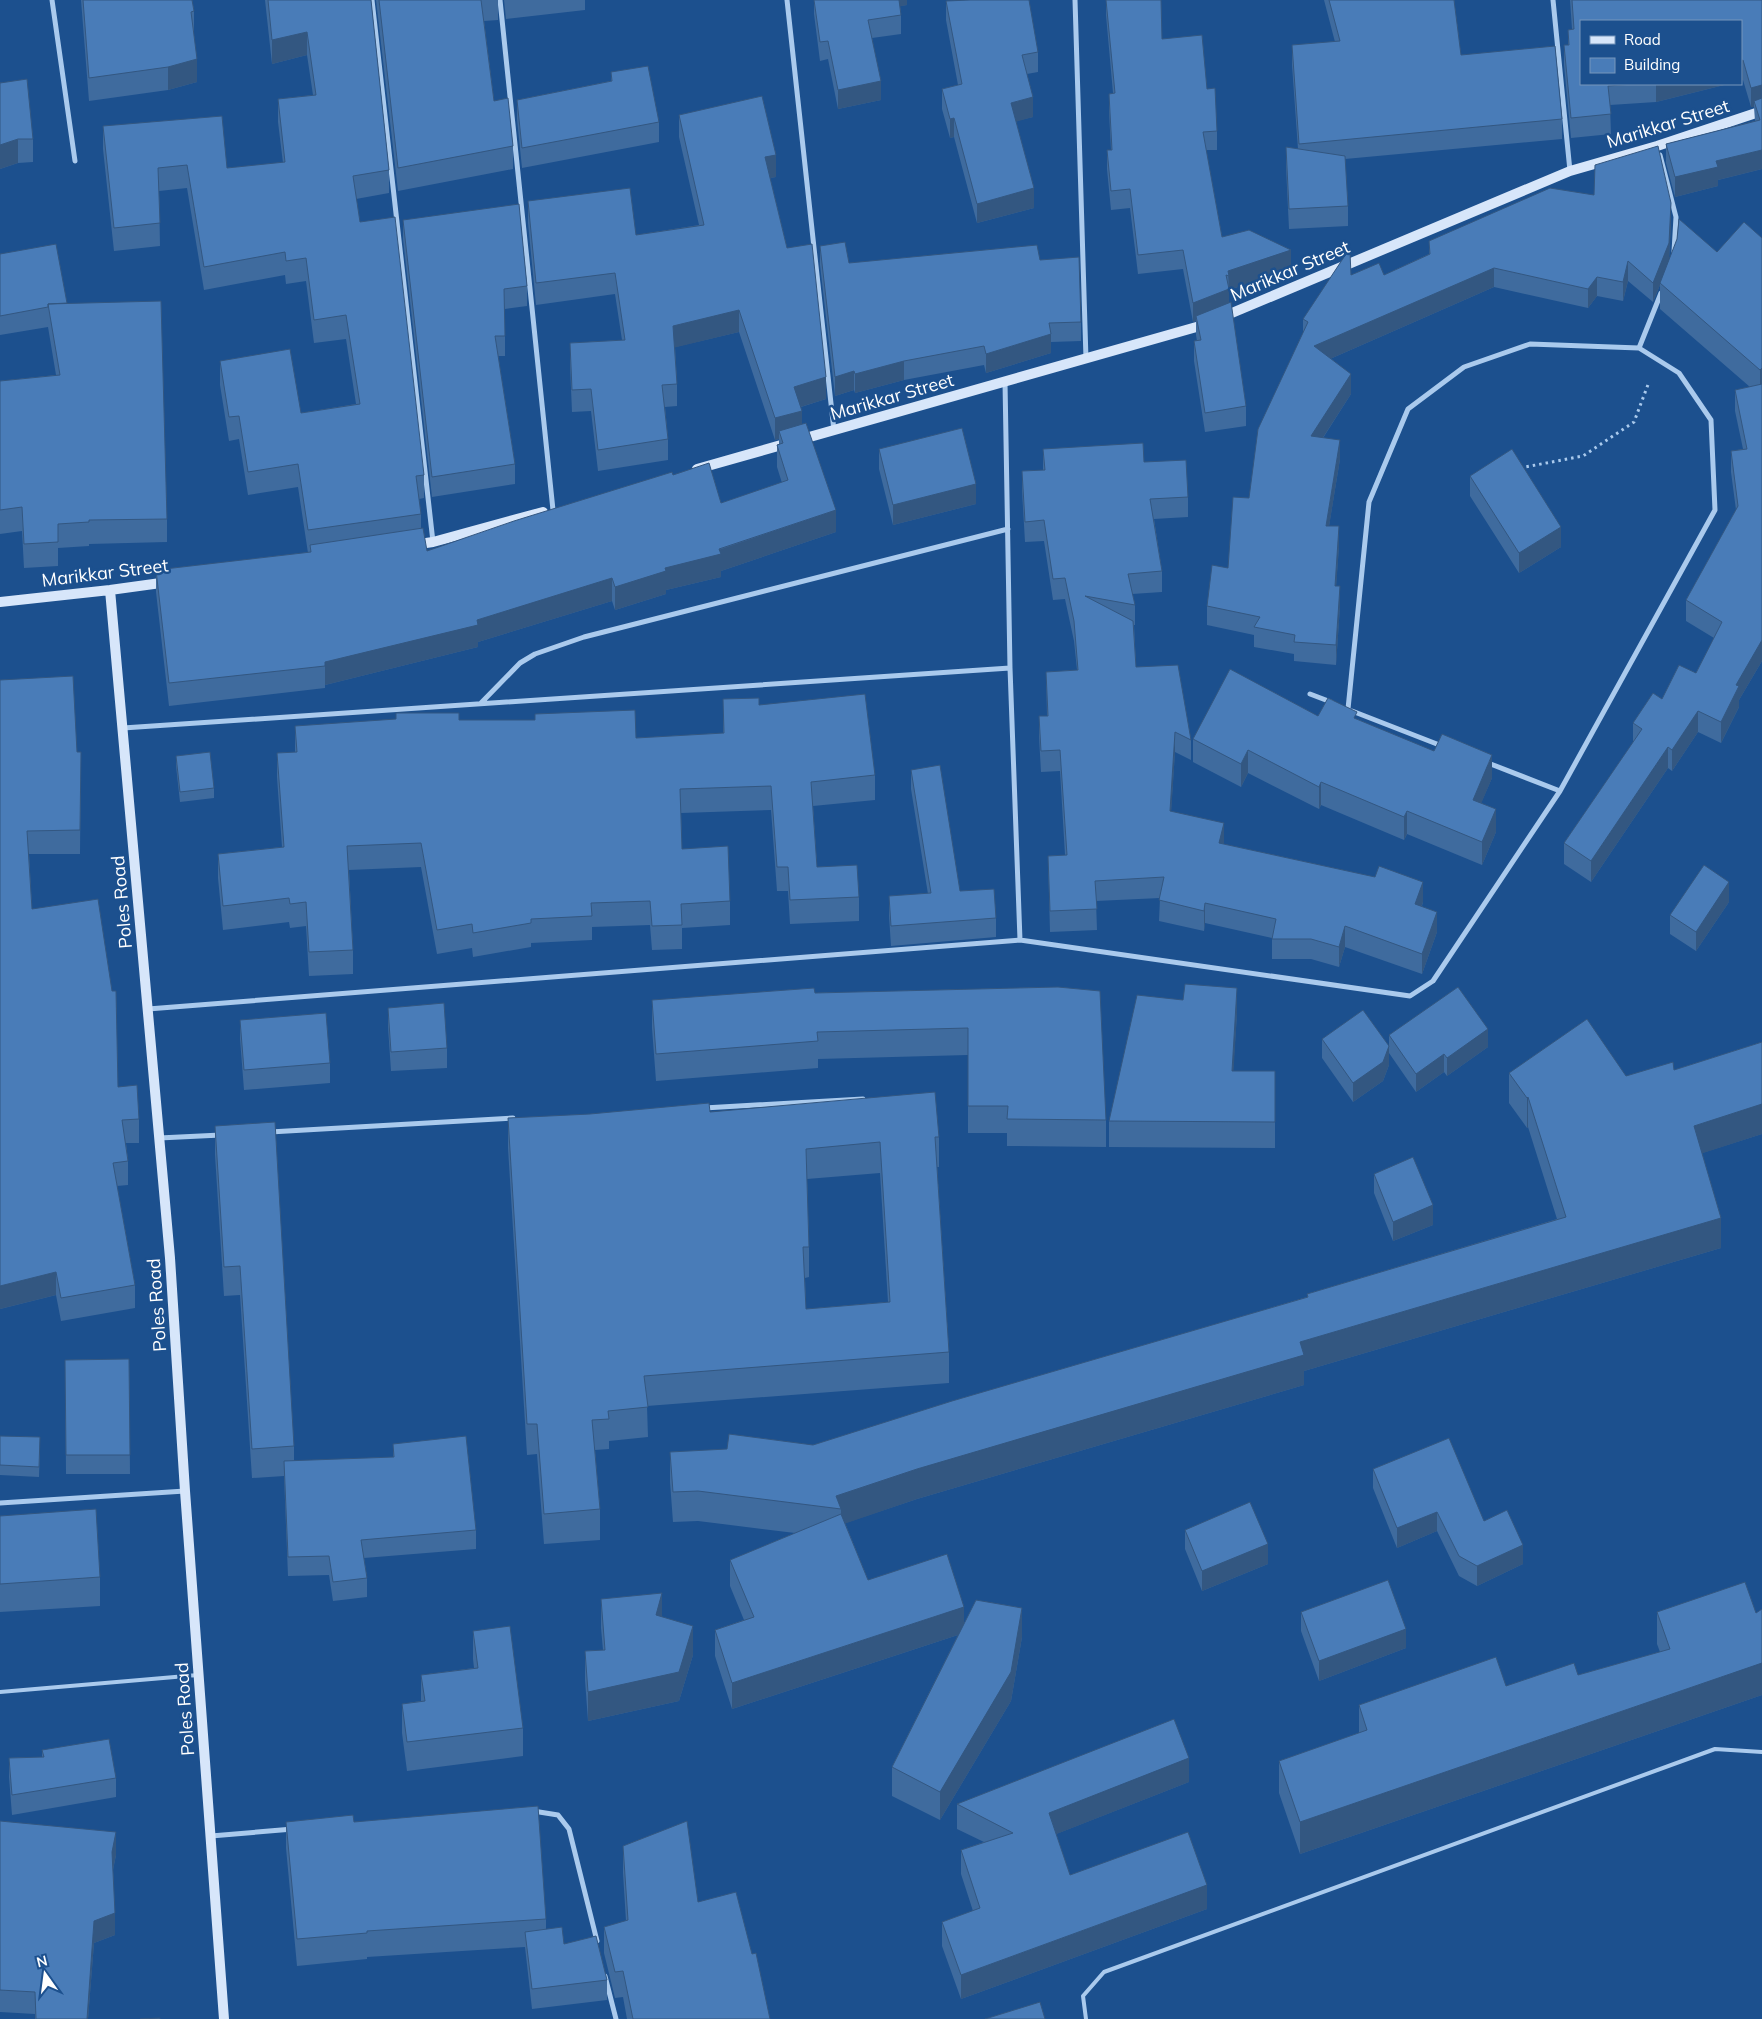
<svg xmlns="http://www.w3.org/2000/svg" width="1762" height="2019" viewBox="0 0 1762 2019" font-family="Mulish,sans-serif">
	<style>
		.lines { fill: none; stroke-linecap: round; stroke-linejoin: round }
		.path { stroke: #aacaed; stroke-width: 3; stroke-dasharray: 2.5 4; stroke-linecap: butt }
		.lane { stroke: #aacaed; stroke-width: 4 }
		.street { stroke: #aacaed; stroke-width: 5 }
		.secondary { stroke: #d7e6fa; stroke-width: 10 }
		.wall { fill: #3f6b9e; fill-rule: evenodd }
		.shaded-wall { fill: #335781 }
		.building { fill: #497cb8; stroke: #335781; fill-rule: evenodd }
		.labels { text-anchor: middle; stroke-width: 5; stroke-linejoin: round; paint-order: stroke }
		.street-label { font-size: 18px; fill: #fff; stroke: #1c508e }
	</style>
	<rect width="100%" height="100%" fill="#1c508e"/>
	<g class="lines">
		<path class="path" d="M1520,468L1583,456L1634,422L1649,382"/>
		<path class="lane" d="M0,1692L198,1675
			M1086,2019L1083,1996L1104,1972L1715,1749L1762,1752"/>
		<path class="street" d="M52,0L75,161
			M372,0L433,542
			M500,0L553,510
			M787,0L834,431
			M1075,0L1086,359
			M1553,0L1570,171
			M1660,155L1676,217L1674,252
			M1639,348L1661,293
			M1005,382L1010,668L1020,940
			M1310,694L1331,702
			M481,703L520,663L535,654L584,637L1008,529
			M1352,711L1442,746
			M123,728L1010,668
			M1488,763L1560,791
			M148,1009L1020,940L1410,996L1433,981L1560,791L1715,510L1711,420L1679,373L1639,348L1530,344L1464,367L1408,409L1369,502L1348,709
			M704,1108L863,1099
			M270,1132L513,1118
			M159,1138L221,1135
			M0,1503L185,1491
			M533,1811L558,1815L569,1829L597,1941
			M211,1836L293,1829
			M605,1976L616,2019"/>
		<path class="secondary" d="M1220,318L1570,171L1657,146L1762,111
			M697,469L1207,324
			M412,545L433,542L543,512
			M110,590L170,1258L185,1491L224,2019
			M0,602L110,590L168,582"/>
	</g>
	<path class="wall" d="M81,0H192L194,11V35L197,82L168,90L89,101Z
		M265,0H371L389,170V193L356,199L360,222L424,475V498L419,499L421,514V528L427,551L673,475L721,503L782,483L777,467V445L779,444V439L775,440L739,332L675,347L677,384V406L665,407L668,439V460L598,471L591,411L572,412L570,365V343L622,340L615,294L536,305L528,223V201L636,235L699,225L679,137V115L776,177L770,178L787,248L826,399L801,407L802,424L836,532L721,571V577L666,590V594L615,610L612,601L478,642V647L325,685V688L169,706L156,592V570L308,553L298,487L248,495L239,439L229,441L220,385V361L301,413L356,404L346,339L314,343L306,281L286,284L285,275L204,290L187,188L159,191L160,246L114,251L103,149V126L227,168L283,163L278,122V99L313,95L307,55L272,64Z
		M376,0H498V20L484,21L494,101L513,146V169L398,191Z
		M504,0H585V10L506,19Z
		M814,0H907V5L900,6L901,15V34L872,38L881,100L838,109L828,59L820,61L814,14Z
		M1106,0L1162,39L1207,89L1217,131V150H1206L1222,237L1291,269L1229,290V303L1246,406V426L1205,432L1194,361V341H1197L1196,335V321L1193,322L1183,269L1138,274L1130,208L1111,210L1107,169V150H1111L1109,112V94L1113,93L1106,15Z
		M1324,0H1454L1461,55L1562,119V139L1345,159L1348,206V226L1289,229L1286,167V147L1298,149L1292,65V45L1335,42Z
		M1570,0H1762V169L1718,180V186L1675,197L1666,163V144L1755,121L1754,107H1751L1743,80L1581,84H1728L1656,102L1610,105L1611,134L1571,138L1564,65V45H1568V30L1572,29Z
		M946,1L1038,52V72L1027,74L1033,117L1016,121L1034,208L977,223L954,137L950,138L942,109V89L958,85L946,20Z
		M611,72L659,122V142L522,168L517,119V100L611,81Z
		M0,82L33,139V162L18,163L0,169Z
		M403,220L527,286V306L505,309V356H498L515,464V484L432,497L403,239Z
		M1671,222L1669,259L1717,252L1762,238V661L1739,700V707L1721,743L1698,732L1672,771L1668,768L1591,882L1564,864V843L1633,743V723L1662,699L1696,673L1714,638L1686,621V600L1736,510L1731,472V451L1743,449L1735,411V390L1750,387L1660,309V285L1653,302L1628,281L1623,301L1597,296L1588,308L1494,287L1330,359L1351,394L1323,438L1340,459L1329,526L1339,546L1336,586L1340,606L1336,665L1294,661V654L1254,647V635L1207,625V606L1228,568L1249,498L1303,333V319L1351,275H1384L1429,254V241Z
		M820,246L849,263L1040,260L1081,322V341L1051,342V353L986,373L984,365L904,380L855,393L854,390L835,396L820,265Z
		M0,254L67,303L167,519V542L89,544V546L58,548V566L24,568L22,531L0,534V381L56,375L48,327L0,335Z
		M879,449L976,504L893,525L879,469Z
		M1043,449L1144,462L1188,497V517L1154,519L1162,571V592L1132,594L1135,605V625H1134L1136,667L1191,740V760L1175,752L1171,811L1224,844L1423,902L1422,906L1437,932L1422,974L1345,947L1339,967L1311,959H1272V938L1205,923L1204,931L1159,921L1160,898L1096,901L1097,930L1050,932L1048,856L1065,855L1060,771L1041,772L1039,737V716H1047L1046,672L1077,670L1074,641L1065,599L1053,600L1044,541L1025,542L1022,491V471L1043,470Z
		M1470,476L1561,547L1519,573L1470,496Z
		M0,680L77,752H81L80,854H29L32,909L118,1087L139,1119V1143H126L128,1161V1185L117,1186L135,1285V1308L61,1321L56,1295L0,1309Z
		M723,699L759,705L875,775V800L813,806L817,867L859,897V921L790,924L788,891H777L771,810L681,813L682,849L730,901V925L682,928V949L652,950L650,925L592,927V940L531,943V947L473,957L472,948L437,954L421,867L349,870L353,950V974L309,976L306,926L290,928L289,922L223,930L218,878V854L282,847L277,777V753L295,752V726L459,720L636,738L723,733Z
		M1318,716L1357,719L1492,778L1481,803L1496,832L1482,865L1407,834L1404,840L1321,805L1319,809L1248,773L1241,787L1193,762V739Z
		M176,756L214,788V798L180,802L176,766Z
		M911,770L960,891L996,918V937L891,946L889,916V896L928,894L911,789Z
		M1729,902L1696,951L1670,934V915Z
		M1058,987L1106,1120V1147L1007,1146V1133H968V1055L818,1059V1068L656,1081L652,1028V1000L815,993Z
		M1183,1000L1237,1014L1233,1071L1275,1097V1148L1109,1147V1121Z
		M388,1008L447,1048V1068L391,1071L388,1027Z
		M240,1020L330,1063V1083L244,1090L240,1039Z
		M1389,1035L1488,1047L1447,1076L1444,1072L1416,1092L1389,1053V1065L1383,1081L1353,1102L1322,1058V1039L1389,1046Z
		M1762,1042V1134L1702,1153L1721,1248L1304,1371V1385L917,1499L845,1523L868,1580L964,1622L1022,1637L1011,1701L940,1820L892,1796V1767L958,1635L732,1709L715,1656V1630L744,1620L730,1586V1560L795,1533L698,1521L673,1522L670,1482V1452L813,1445L1307,1297V1294L1557,1219L1528,1127L1527,1128L1509,1103V1073L1626,1076L1674,1070Z
		M710,1112L939,1137V1167H937L949,1352V1383L647,1406L648,1437L609,1441V1449L595,1450L600,1509V1540L544,1544L537,1454L527,1455L508,1148V1118ZM880,1173L888,1302L806,1309L805,1278L809,1277V1247L807,1179Z
		M215,1126L294,1446V1461L393,1457V1444L476,1530V1549L364,1558L367,1578V1597L333,1601L329,1575L288,1576L284,1476L252,1478L240,1295L224,1296L215,1155Z
		M1374,1174L1433,1225L1393,1241L1374,1193Z
		M129,1359L130,1474H66L65,1360Z
		M0,1436L40,1447L39,1477L0,1475Z
		M1373,1469L1484,1521L1523,1564L1477,1586L1459,1576L1437,1531L1397,1548L1373,1488Z
		M0,1516L100,1577V1606L0,1612Z
		M1185,1530L1268,1564L1202,1591L1185,1549Z
		M601,1599L662,1617L693,1655L679,1701L588,1721L585,1680V1651L603,1650L601,1628Z
		M1301,1612L1406,1648L1319,1681L1301,1631Z
		M1657,1612L1762,1695L1300,1854L1279,1793V1761L1359,1733V1705L1506,1686L1578,1675L1660,1652L1657,1644Z
		M473,1631L523,1728V1756L407,1771L402,1733V1704L421,1701V1675L474,1668L473,1659Z
		M42,1750L116,1778V1797L12,1815L9,1777V1758L42,1757Z
		M1189,1782L1056,1834L1070,1875L1207,1909L961,1999L942,1946V1922L973,1911L961,1874V1850L984,1842L957,1829V1804Z
		M0,1821L116,1855L113,1870L115,1935L94,1943L88,2019H35V2014L0,2012Z
		M286,1822H354L546,1919V1930L607,1980V2000L532,2009L525,1947L367,1957V1959L297,1966L286,1848Z
		M623,1846L698,1902L770,2019H627L623,1997L615,1998L604,1953V1927L626,1921L623,1873Z"/>
	<path class="shaded-wall" d="M897,0H907V5L897,7Z
		M307,32V55L272,64V40Z
		M197,59V82L168,90V67Z
		M1743,60V80L1741,81V61Z
		M881,81V100L838,109V90Z
		M1656,84H1728L1656,102Z
		M1762,85V104L1754,101V107H1751V88Z
		M1033,97V117L1011,123V103Z
		M954,118V137L950,138V119Z
		M18,139V163L0,169V145Z
		M1762,150V169L1718,180V186L1675,197V177L1716,161Z
		M776,155V177L765,179V157Z
		M1034,188V208L977,223V204Z
		M1671,203V222L1669,262L1660,283V285L1653,302V283Z
		M1291,250V269L1229,290V308L1196,316V321L1193,322V303L1229,289L1228,271Z
		M1628,261V281L1623,301V282Z
		M1494,268V287L1314,366V346Z
		M1597,277V296L1588,308V289Z
		M739,310V332L673,348V326Z
		M1051,334V353L986,373V354Z
		M904,361V380L855,393V374Z
		M1762,368V394L1760,396V370Z
		M854,371V390L835,396V377Z
		M1351,374V394L1311,456V436Z
		M826,377V399L794,409V387Z
		M802,411V432L779,431V439L775,440V418Z
		M1340,440V459L1326,545V526Z
		M976,484V504L893,525V505Z
		M836,510V532L721,571V577L666,590V594L615,610V587L665,568Z
		M1339,526V546L1335,605V586Z
		M1561,527V547L1519,573V553Z
		M612,578V601L478,642V647L325,685V662L477,620Z
		M1340,586V606L1336,665V645Z
		M1762,640V661L1739,700V707L1721,743V722L1736,685Z
		M1698,711V732L1672,771V750Z
		M1175,732V752L1170,831V811Z
		M1668,747V768L1591,882V861Z
		M1248,750V773L1241,787V764Z
		M1492,755V778L1473,823V800Z
		M1321,782V805L1319,809V787Z
		M1496,809V832L1482,865V842Z
		M1407,811V834L1404,840V817Z
		M1224,823V843L1219,864V843Z
		M1423,882V902L1415,924V904Z
		M1729,882V902L1696,951V932Z
		M1205,903V923L1204,931V911Z
		M1437,912V932L1422,974V954Z
		M1345,926V947L1339,967V947Z
		M1237,988V1014L1232,1097V1071Z
		M1488,1029V1047L1447,1076V1058Z
		M1389,1046V1065L1383,1081L1353,1102V1083Z
		M1444,1054V1072L1416,1092V1074Z
		M1528,1097V1127L1527,1128V1098Z
		M1762,1104V1134L1694,1156V1126Z
		M1433,1205V1225L1393,1241V1222Z
		M1721,1218V1248L1304,1371V1385L917,1499L841,1525V1509L836,1496L1300,1342Z
		M56,1272V1295L0,1309V1286Z
		M1437,1512V1531L1397,1548V1528Z
		M1268,1544V1564L1202,1591V1571Z
		M1523,1545V1564L1477,1586V1566Z
		M662,1593V1622L656,1615Z
		M964,1607V1633L732,1709V1683Z
		M1022,1608V1637L1011,1701L940,1820V1792Z
		M693,1626V1655L679,1701L588,1721V1692Z
		M1406,1629V1648L1319,1681V1661Z
		M1762,1663V1695L1300,1854V1822Z
		M1189,1758V1782L1049,1837V1813Z
		M116,1832V1855L112,1874V1852Z
		M1207,1885V1909L961,1999V1975Z
		M115,1913V1935L94,1943L88,2019H87L94,1921Z"/>
	<path class="building" d="M83,0H192L194,11L191,12L197,59L168,67L89,78Z
		M268,0H371L389,170L353,176L360,222L395,217L424,475L416,476L421,514L308,530L298,464L248,472L239,416L229,417L220,361L290,349L301,413L360,404L346,315L314,320L306,258L286,261L285,252L204,267L187,165L158,168L160,223L114,228L103,126L222,116L227,168L285,162L278,99L316,95L307,32L272,40Z
		M379,0H481L494,101L508,98L513,146L398,168Z
		M814,0H899L901,15L868,20L881,81L838,90L828,41L820,42Z
		M970,0H1029L1038,52L1022,55L1033,97L1011,103L1034,188L977,204L954,118L950,119L942,89L962,84L946,1Z
		M1106,0H1161L1162,39L1202,35L1207,89L1215,88L1217,131L1203,132L1222,237L1249,230L1291,250L1228,271L1229,276L1226,275L1229,289L1193,303L1183,250L1138,255L1130,189L1111,191L1107,150H1112L1109,94L1115,93Z
		M1329,0H1454L1461,55L1555,46L1562,119L1299,144L1292,45L1340,41Z
		M1572,0H1762V85L1751,88L1743,60L1741,61V21H1581V84H1633L1608,86L1611,114L1571,118L1564,45H1569L1568,30L1574,29Z
		M648,66L659,122L522,148L517,100L612,81L611,72Z
		M27,79L33,139H18L0,145V82V83Z
		M762,96L776,155L765,157L787,248L812,244L826,377L794,387L802,411L775,418L739,310L673,326L677,384L662,385L668,439L598,450L591,389L572,390L570,343L625,340L615,273L536,283L528,201L630,188L636,235L704,225L679,115Z
		M1762,98V150L1716,161L1718,167L1675,177L1666,144L1760,120L1754,101Z
		M1658,146L1671,203L1669,243L1653,283L1628,261L1623,282L1597,277L1588,289L1494,268L1314,346L1351,374L1311,436L1340,440L1326,526H1339L1335,586H1340L1336,645L1294,642L1295,635L1254,627L1260,617L1207,606L1212,565L1228,568L1233,497L1249,498L1258,429L1308,322L1303,319L1346,254L1350,252L1351,275L1379,263L1384,275L1430,254L1429,241L1550,188L1594,195L1595,165Z
		M1286,147L1345,156L1348,206L1289,209Z
		M519,204L527,286L504,289L505,336H495L515,464L432,477L403,220Z
		M1679,219L1717,252L1744,222L1762,238V368L1760,370L1660,283L1677,239Z
		M845,242L849,263L1037,245L1040,260L1079,257L1081,322L1049,323L1051,334L986,354L984,346L904,361L855,374L854,371L835,377L820,246Z
		M56,244L67,303L48,304V307L0,316V254Z
		M161,301L167,519L89,520V522L58,524V542L24,544L22,507L0,510V381L60,375L48,304Z
		M1231,302L1246,406L1205,413L1194,341L1201,340L1196,316Z
		M1762,384V640L1736,685L1739,686L1721,722L1698,711L1672,750L1668,747L1591,861L1564,843L1642,729L1633,723L1653,693L1662,699L1679,665L1696,673L1722,622L1686,600L1738,506L1731,451L1747,449L1735,390Z
		M806,423L836,510L719,549L721,554L665,568L666,571L615,587L612,578L477,620L478,625L325,662V666L169,683L156,570L311,552L310,545L423,528L427,551L514,521L672,472L673,475L709,463L721,503L788,480L777,445L783,443L779,431Z
		M962,428L976,484L893,505L879,449Z
		M1143,443L1144,462L1186,460L1188,497L1150,499L1162,571L1128,574L1135,605L1085,596L1133,621L1136,667L1178,665L1191,740L1175,732L1170,811L1224,823L1219,843L1375,877L1379,866L1423,882L1415,904L1437,912L1422,954L1345,926L1339,947L1311,939H1272L1276,919L1205,903L1204,911L1159,900L1164,877L1095,881L1097,909L1050,911L1048,856L1067,855L1060,750L1041,751L1039,716H1048L1046,672L1078,670L1074,621L1065,578L1053,579L1044,520L1025,522L1022,471L1045,470L1043,449Z
		M1512,449L1561,527L1519,553L1470,476Z
		M1230,669L1318,716L1328,698L1357,712L1354,718L1434,751L1442,734L1492,755L1473,800L1496,809L1482,842L1407,811L1404,817L1321,782L1319,787L1248,750L1241,764L1193,739Z
		M73,676L77,752H81L80,830L27,831L32,909L98,899L112,991H116L118,1087L137,1085L139,1119L122,1120L128,1161L113,1163L135,1285L61,1298L56,1272L0,1286V680Z
		M865,694L875,775L811,782L817,867L857,865L859,897L790,900L788,867H777L771,786L680,789L682,849L728,846L730,901L681,904L682,925L652,926L650,901L591,903L592,916L531,919V923L473,933L472,924L437,930L421,843L347,846L353,950L309,952L306,902L290,904L289,898L223,906L218,854L284,847L277,753L297,752L295,726L396,719V713H459V720H535V714L635,710L636,738L724,733L723,699L759,698V705Z
		M210,752L214,788L180,792L176,756Z
		M940,765L960,891L994,889L996,918L891,926L889,896L931,893L911,770Z
		M1704,865L1729,882L1696,932L1670,915Z
		M1185,984L1237,988L1232,1071H1275V1122L1109,1121L1137,995L1183,1000Z
		M1058,987L1100,991L1106,1120L1007,1119L1008,1106H968V1028L817,1032L818,1041L656,1054L652,1000L814,988L815,993Z
		M1458,987L1488,1029L1447,1058L1444,1054L1416,1074L1389,1035Z
		M444,1003L447,1048L391,1052L388,1008Z
		M1363,1010L1389,1046L1383,1062L1353,1083L1322,1039Z
		M326,1013L330,1063L244,1070L240,1020Z
		M1587,1019L1626,1076L1673,1062L1674,1070L1762,1042V1104L1694,1126L1721,1218L1300,1342L1304,1355L917,1469L836,1496L841,1509L698,1491L673,1492L670,1452L727,1449L729,1434L813,1445L952,1401L1308,1297L1307,1294L1566,1217L1528,1097L1527,1098L1509,1073Z
		M935,1092L939,1137H935L949,1352L644,1376L648,1407L608,1411L609,1419L592,1420L600,1509L544,1514L537,1424H527L508,1118L590,1114L709,1103L710,1112ZM880,1142L890,1302L806,1309L803,1247H809L806,1149Z
		M275,1122L294,1446L252,1449L240,1266L224,1267L215,1126Z
		M1413,1157L1433,1205L1393,1222L1374,1174Z
		M129,1359L130,1455H66L65,1360Z
		M0,1436L40,1437L39,1467L0,1465Z
		M466,1436L476,1530L361,1540L367,1578L333,1582L329,1556L288,1557L284,1461L394,1457L393,1444Z
		M1449,1438L1484,1521L1507,1510L1523,1545L1477,1566L1459,1556L1437,1512L1397,1528L1373,1469Z
		M1250,1502L1268,1544L1202,1571L1185,1530Z
		M96,1509L100,1577L0,1584V1516Z
		M841,1514L868,1580L947,1554L964,1607L732,1683L715,1630L754,1617L730,1560Z
		M1388,1580L1406,1629L1319,1661L1301,1612Z
		M1745,1582L1756,1613L1762,1609V1663L1300,1822L1279,1761L1367,1730L1359,1705L1496,1657L1506,1686L1574,1663L1578,1675L1670,1649L1657,1612Z
		M662,1593L656,1615L693,1626L679,1672L588,1692L585,1651L605,1650L601,1599Z
		M976,1600L1022,1608L1011,1672L940,1792L892,1767Z
		M510,1626L523,1728L407,1742L402,1704L425,1701L421,1675L478,1668L473,1631Z
		M1174,1719L1189,1758L1049,1813L1070,1875L1188,1832L1207,1885L961,1975L942,1922L980,1908L961,1850L1013,1833L957,1804Z
		M109,1739L116,1778L12,1795L9,1758L44,1757L42,1750Z
		M538,1806L546,1919L367,1931V1933L297,1939L286,1822L353,1815L354,1822Z
		M0,1821L116,1832L112,1852L115,1913L94,1921L87,2019H36L35,1992L0,1990Z
		M687,1821L698,1902L736,1892L752,1954L756,1953L770,2019H633L623,1971L615,1972L604,1927L628,1920L623,1846Z
		M562,1927L564,1944L596,1936L607,1980L532,1989L525,1932Z
		M1040,2002L1045,2019H985Z
		M160,2018V2019H140Z"/>
	<g class="labels">
		<g class="street-label">
			<text transform="translate(1668 124) rotate(-17)" y="6">Marikkar Street</text>
			<text transform="translate(1290 271) rotate(-23)" y="6">Marikkar Street</text>
			<text transform="translate(892 397) rotate(-16)" y="6">Marikkar Street</text>
			<text transform="translate(105 573) rotate(-7)" y="6">Marikkar Street</text>
			<text transform="translate(122 902) rotate(-95)" y="6">Poles Road</text>
			<text transform="translate(157 1305) rotate(-94)" y="6">Poles Road</text>
			<text transform="translate(185 1709) rotate(-94)" y="6">Poles Road</text>
		</g>
	</g>
	<rect x="1580" y="20" width="162" height="65" fill="#1c508e" stroke="#7796bb"/>
	<rect x="1590" y="36" width="25" height="8" fill="#d7e6fa" stroke="#7796bb"/>
	<text x="1624" y="45" font-size="15" fill="#ffffff">Road</text>
	<rect x="1590" y="58" width="25" height="15" fill="#497cb8" stroke="#7796bb"/>
	<text x="1624" y="70" font-size="15" fill="#ffffff">Building</text>
	<g transform="translate(45 1974) rotate(346)" stroke="#1c508e" stroke-width="4" paint-order="stroke">
	<path d="M0-4L9 19L0 12L-9 19Z" fill="#ffffff"/>
	<text y="-8" font-size="14" font-weight="bold" text-anchor="middle" fill="#ffffff">N</text>
	</g>
</svg>
